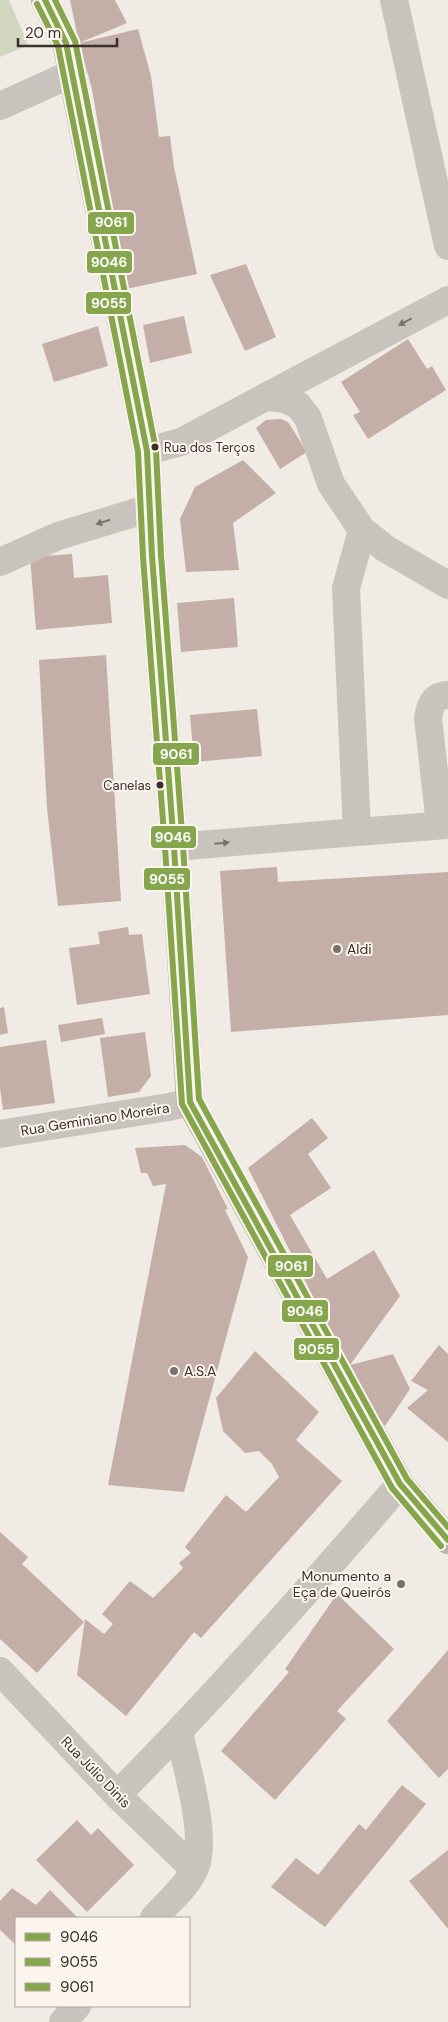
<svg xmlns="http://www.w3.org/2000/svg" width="448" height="2022" viewBox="0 0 448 2022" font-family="'DM Sans',sans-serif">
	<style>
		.green { fill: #d1d6bf }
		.building { fill: #c3afa7 }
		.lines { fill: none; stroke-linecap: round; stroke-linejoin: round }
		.minor { stroke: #c9c3be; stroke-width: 28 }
		.major { stroke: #b8b1ad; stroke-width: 28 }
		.bus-1-casing { stroke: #fbf5ee; stroke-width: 10 }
		.bus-2-casing { stroke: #fbf5ee; stroke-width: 10 }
		.bus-3-casing { stroke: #fbf5ee; stroke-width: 10 }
		.bus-1 { stroke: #85a64d; stroke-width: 6 }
		.bus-2 { stroke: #85a64d; stroke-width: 6 }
		.bus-3 { stroke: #85a64d; stroke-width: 6 }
		.oneway { fill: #7b726d }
		.bus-dot { fill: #3b302b; stroke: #fbf5ee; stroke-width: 2 }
		.poi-dot { fill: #7a716c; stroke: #fbf5ee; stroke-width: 2 }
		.labels { text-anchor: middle; stroke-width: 4; stroke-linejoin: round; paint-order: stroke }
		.bus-label { font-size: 13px; fill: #3b302b; stroke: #fbf5ee; text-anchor: start }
		.poi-label { font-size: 14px; fill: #3b302b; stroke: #fbf5ee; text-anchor: start }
		.street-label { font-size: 14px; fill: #3b302b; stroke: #fbf5ee }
		.line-badge { stroke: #fbf5ee; stroke-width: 2 }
		.badge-label { font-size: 14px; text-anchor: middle; font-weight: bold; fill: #fff }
	</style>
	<rect width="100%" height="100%" fill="#f0ebe5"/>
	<path class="green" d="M0,0H9L28,45L0,57Z"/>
	<path class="building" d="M70,0H115L127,23L79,43Z
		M138,29L151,76L159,137L170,136L174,167L197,274L126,289L92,89L79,43Z
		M246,264L276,337L245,351L210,275Z
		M184,316L192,353L150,363L143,325Z
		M98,326L108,366L54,382L42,344Z
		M408,339L427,369L432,366L446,390L368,439L353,415L360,412L341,382Z
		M281,419L288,422L307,452L280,469L256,428L266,420Z
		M243,460L276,493L233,523L239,570L186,572L180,519L195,487Z
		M72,554L74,578L108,575L112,623L36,630L30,557Z
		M234,598L238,647L181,652L177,603Z
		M106,655L121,901L58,906L47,808L39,660Z
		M257,709L262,756L194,762L190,715Z
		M277,867L278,882L448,872V1015L231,1032L220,871Z
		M128,927L129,935L142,934L150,994L77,1005L69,948L100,944L98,932Z
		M4,1007L8,1033L0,1035V1008Z
		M102,1018L105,1034L61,1042L58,1025Z
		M145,1032L151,1076L139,1092L108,1097L100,1038Z
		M46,1040L55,1103L3,1110L0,1088V1047Z
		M312,1118L328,1138L308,1154L331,1188L290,1215L327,1279L374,1250L400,1296L350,1365L332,1334L248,1168Z
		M185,1145L202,1157L228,1209L225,1210L248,1257L184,1492L108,1485L166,1184L153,1186L147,1173H141L135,1148Z
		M439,1345L448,1354V1442L407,1408L428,1390L411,1381Z
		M255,1351L319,1412L296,1440L342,1481L201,1638L194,1632L126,1716L77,1675L85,1619L104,1634L113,1624L102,1614L130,1581L153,1598L183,1568L179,1563L191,1553L185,1547L226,1495L246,1512L279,1477L272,1464L259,1451L245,1453L223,1431L216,1398Z
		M393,1354L410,1389L385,1426L372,1410L350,1365Z
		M0,1532L28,1557L22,1564L84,1622L37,1673L0,1639Z
		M337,1594L394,1649L337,1711L346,1719L275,1800L221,1751L289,1672L285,1669Z
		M448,1650V1769L439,1778L387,1721Z
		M402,1785L426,1804L325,1927L271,1887L296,1858L318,1875L359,1824L366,1830Z
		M77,1820L91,1835L98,1828L134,1865L87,1912L36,1860Z
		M448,1850V1929L409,1881Z
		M12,1888L36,1905L50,1890L78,1918H16V1945L0,1930V1901Z"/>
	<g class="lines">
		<path class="minor" d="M394,0L448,246
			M0,106L73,73
			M267,397L285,399L298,405L308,418L331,484L362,530L386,549L448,585
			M147,451L181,442L448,300
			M362,530L346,588L357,832L448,825
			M0,562L58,536L150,508
			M440,824L428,718C430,705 434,695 448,695
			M174,847L357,832
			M0,1134L169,1107L190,1102
			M0,1671L117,1795L194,1869
			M117,1795C216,1695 309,1590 400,1484
			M154,1918C167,1903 187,1887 195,1868C208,1837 186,1766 179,1732
			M63,2022L77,2006"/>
		<path class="major" d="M45,0L66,43L147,451L152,556L174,847L190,1102L400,1484L448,1540"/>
		<defs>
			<path id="bus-1" d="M45,0L66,43L147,451L152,556L174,847L190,1102L400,1484L448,1540"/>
			<path id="bus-2" d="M37,4L58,46L138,452L143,557L165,848L182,1104L392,1488L441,1546"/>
			<path id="bus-3" d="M55,0L75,41L156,450L161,555L183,846L199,1099L407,1479L448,1527"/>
		</defs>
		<use href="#bus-1" class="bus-1-casing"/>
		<use href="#bus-2" class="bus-2-casing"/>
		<use href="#bus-3" class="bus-3-casing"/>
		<use href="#bus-1" class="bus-1"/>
		<use href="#bus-2" class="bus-2"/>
		<use href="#bus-3" class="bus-3"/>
	</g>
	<defs><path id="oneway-solid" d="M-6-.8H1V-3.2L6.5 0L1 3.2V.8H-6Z" transform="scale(1.25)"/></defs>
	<g class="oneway">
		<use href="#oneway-solid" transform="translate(405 322) rotate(152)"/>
		<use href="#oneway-solid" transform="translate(103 522) rotate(163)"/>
		<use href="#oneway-solid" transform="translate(222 843) rotate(-5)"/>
	</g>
	<g class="bus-dot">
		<circle cx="155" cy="447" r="4.5"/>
		<circle cx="160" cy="785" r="4.5"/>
	</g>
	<g class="poi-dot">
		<circle cx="337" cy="949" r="5"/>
		<circle cx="174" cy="1371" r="5"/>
		<circle cx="401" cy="1584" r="5"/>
	</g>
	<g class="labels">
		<g class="bus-label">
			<text x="164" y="452">Rua dos Terços</text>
			<text x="151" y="790" text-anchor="end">Canelas</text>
		</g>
		<g class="poi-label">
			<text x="347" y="954">Aldi</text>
			<text x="184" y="1376">A.S.A</text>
			<text x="391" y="1581" text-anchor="end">Monumento a<tspan x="391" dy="16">Eça de Queirós</tspan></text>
		</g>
		<g class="street-label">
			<text transform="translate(95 1119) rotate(-9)" y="5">Rua Geminiano Moreira</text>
			<text transform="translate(96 1772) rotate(46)" y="5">Rua Júlio Dinis</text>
		</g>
	</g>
	<g class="line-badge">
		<rect x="87" y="211" width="48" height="24" rx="5" fill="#85a64d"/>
		<rect x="86" y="250" width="47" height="24" rx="5" fill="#85a64d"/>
		<rect x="85" y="291" width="47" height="24" rx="5" fill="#85a64d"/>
		<rect x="152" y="742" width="48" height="24" rx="5" fill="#85a64d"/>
		<rect x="150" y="825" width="47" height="24" rx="5" fill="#85a64d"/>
		<rect x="143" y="867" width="48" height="24" rx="5" fill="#85a64d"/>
		<rect x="267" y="1254" width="47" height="24" rx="5" fill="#85a64d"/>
		<rect x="281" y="1299" width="48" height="24" rx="5" fill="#85a64d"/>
		<rect x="293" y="1337" width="47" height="24" rx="5" fill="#85a64d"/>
	</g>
	<g class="badge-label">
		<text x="111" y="227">9061</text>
		<text x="109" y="267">9046</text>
		<text x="109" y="308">9055</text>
		<text x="176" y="759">9061</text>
		<text x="173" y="842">9046</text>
		<text x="167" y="884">9055</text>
		<text x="291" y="1271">9061</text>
		<text x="305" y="1316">9046</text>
		<text x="316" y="1354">9055</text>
	</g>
	<rect x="15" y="1917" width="175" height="90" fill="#fbf5ee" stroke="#aea6a0"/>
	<rect x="25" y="1933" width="25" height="8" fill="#85a64d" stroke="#aea6a0"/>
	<text x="60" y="1942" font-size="15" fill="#3b302b">9046</text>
	<rect x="25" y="1958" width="25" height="8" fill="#85a64d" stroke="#aea6a0"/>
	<text x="60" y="1967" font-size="15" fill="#3b302b">9055</text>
	<rect x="25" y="1983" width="25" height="8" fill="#85a64d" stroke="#aea6a0"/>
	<text x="60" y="1992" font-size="15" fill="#3b302b">9061</text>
	<path d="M18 38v8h99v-8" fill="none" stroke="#3b302b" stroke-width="2.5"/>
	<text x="25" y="38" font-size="15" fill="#3b302b" stroke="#fbf5ee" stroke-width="4" paint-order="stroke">20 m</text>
</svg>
